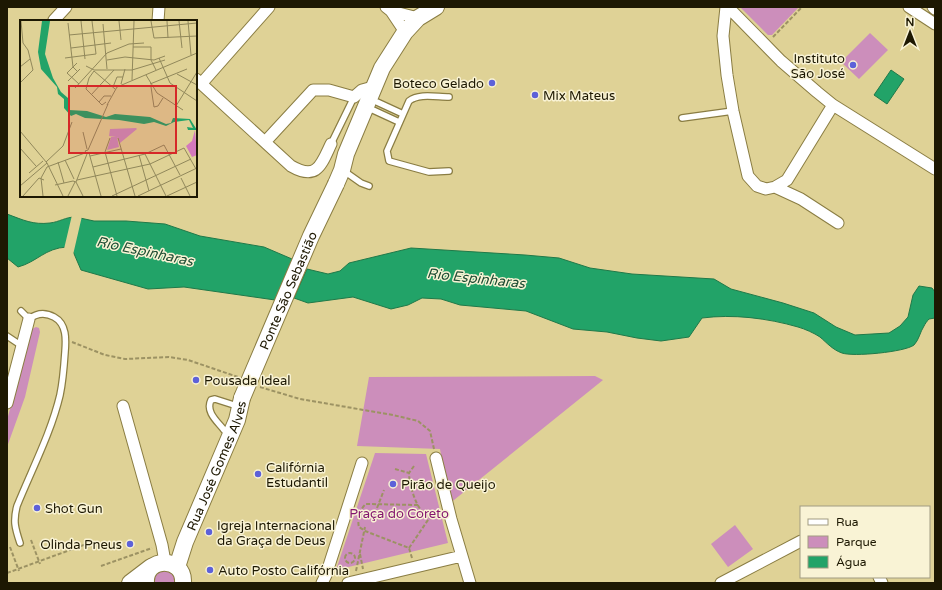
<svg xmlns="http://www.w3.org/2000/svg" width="942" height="590" viewBox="0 0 942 590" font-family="'Varela Round',sans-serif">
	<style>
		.green { fill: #cc8ebb }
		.water { fill: #22a368; stroke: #207949 }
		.pier { fill: #dfd296 }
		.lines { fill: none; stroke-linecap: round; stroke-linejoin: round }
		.service-casing { stroke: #8a7d43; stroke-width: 8 }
		.minor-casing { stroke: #8a7d43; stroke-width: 13 }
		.secondary-casing { stroke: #8a7d43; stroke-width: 18 }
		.path { stroke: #9c9263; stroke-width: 2; stroke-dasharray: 4 2; stroke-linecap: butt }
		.service { stroke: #fff; stroke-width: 5.5 }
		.minor { stroke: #fff; stroke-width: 11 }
		.secondary { stroke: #fff; stroke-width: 16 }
		.secondary-bridge-casing { stroke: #8a7d43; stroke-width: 18; stroke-linecap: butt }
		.secondary-bridge { stroke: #fff; stroke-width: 16 }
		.poi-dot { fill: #5d61d9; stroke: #f9f3d5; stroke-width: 1.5 }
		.labels { text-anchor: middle; stroke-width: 3; stroke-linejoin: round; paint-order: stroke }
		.poi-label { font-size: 13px; fill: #1d1802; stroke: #f9f3d5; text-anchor: start }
		.street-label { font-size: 13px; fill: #1d1802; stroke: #f9f3d5 }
		.park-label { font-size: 13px; fill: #84166f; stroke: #f9f3d5 }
		.water-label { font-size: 14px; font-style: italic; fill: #1e4d34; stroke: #f9f3d5 }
		.inset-road { fill: none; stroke: #91885b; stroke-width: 1 }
		.view { fill: #d62828; fill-opacity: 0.15; stroke: #d62828; stroke-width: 2 }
		.inset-edge { fill: none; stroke: #1d1802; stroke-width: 2 }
	</style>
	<rect width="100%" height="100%" fill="#dfd296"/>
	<path class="green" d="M740,7H799L772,35H768Z
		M870,33L888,50L859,79L841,62Z
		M36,327L39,328L40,332L25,397L7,447V420L30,336L32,329Z
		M595,376L603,380L449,504L440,449L357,446L369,377Z
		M375,453L426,454L448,543L336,570Z
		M735,525L753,549L728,567L711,544Z
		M170,568L178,583H151V575Z"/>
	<path class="water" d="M891,70L904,79L887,104L874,95Z
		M7,214C23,220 33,225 50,223C59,222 66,217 75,217L67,247C45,248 37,262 18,267L7,258Z
		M80,218L94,221H126L165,224L200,236L264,247L292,259L299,265L285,298L275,300L184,287L148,289L81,270L72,249Z
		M411,248L525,255L559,258L590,268L632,274L714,279L731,289L783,303L814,313L836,327L855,335L889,333L900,326L908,317L913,295L919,286L932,288L935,292V318L929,319C927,321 925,324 924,326C920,332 919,340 914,345C905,352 853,357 842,353C833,350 827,343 820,337C814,333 805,329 798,327C767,318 733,314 702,318L689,337L661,341L637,338L607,332L573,329L526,311L460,305L441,299L422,298L408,305L391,309L353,297L308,303L294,298L307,269L328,274L340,271L349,263Z"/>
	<path class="pier" d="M72,215L82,216L73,255L69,249H64Z"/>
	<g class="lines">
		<defs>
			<path id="service" d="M449,97C436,97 419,93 409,101L387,151L389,161L429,172L449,171
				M377,102L403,114
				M373,110L399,122
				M682,118L733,111
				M331,144L354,97
				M344,171L361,183L369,186
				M7,336L22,346
				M224,430C218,422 205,412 211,400L215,399L237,406
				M20,543C15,528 13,521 17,506C32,469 51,433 60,395C63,381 64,367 65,352C66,340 67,324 54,317C45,312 37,313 29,319L21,311"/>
			<path id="minor" d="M386,7L391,11L405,32
				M726,7L723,36L727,75L733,111L748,176L757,186L766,189L775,187L787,180L833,105
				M728,7L781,61L817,92L833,105L935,169
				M909,7L935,24
				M933,7L935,9
				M391,11L418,18
				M54,20L66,7
				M158,21L159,7
				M196,79L291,166C317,181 321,165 331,144
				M201,84L269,7
				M265,142L313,90H329L354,97L362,90L373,87
				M775,187L801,199L838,223
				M7,403L29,319
				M123,406L162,545L165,562
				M436,458L451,519L470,583
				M879,577L882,583
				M322,583L326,575L362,463
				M348,583L462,556
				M721,583L801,541"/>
			<g id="secondary">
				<path d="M336,184L342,170L346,154L382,68L405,32L418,18L436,7"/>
				<path id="s1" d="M177,567L185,542L237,420L242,398"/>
				<path d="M130,583L151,567"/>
				<path d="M146,583C144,556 185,556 183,583"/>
			</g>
		</defs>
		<use href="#service" class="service-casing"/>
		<use href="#minor" class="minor-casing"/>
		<use href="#secondary" class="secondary-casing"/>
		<path class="path" d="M773,37L802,7
			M72,342L105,355L125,359L169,357L188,360L238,377
			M260,387L300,399L393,415L418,421L430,431L434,449
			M414,466L409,473C409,484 417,514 429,516C432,517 436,516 439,516
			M395,469L409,473
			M377,508L384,490
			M31,540L40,564
			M10,547L19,571
			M409,548L430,517
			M345 558a5 5 0 1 1 10 0a5 5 0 1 1-10 0Z
			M360,554L363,569
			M412,558L409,548L365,531L359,527C357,521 360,508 366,504L418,505
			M101,566L152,548
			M356,571L365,527
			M7,573L92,542"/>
		<use href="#service" class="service"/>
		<use href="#minor" class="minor"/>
		<use href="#secondary" class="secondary"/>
		<defs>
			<g id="secondary-bridge">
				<path id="s2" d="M242,398L311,236L336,184"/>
			</g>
		</defs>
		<use href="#secondary-bridge" class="secondary-bridge-casing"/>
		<use href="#secondary-bridge" class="secondary-bridge"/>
	</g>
	<g class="poi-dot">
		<circle cx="853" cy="65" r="4"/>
		<circle cx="492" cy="83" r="4"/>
		<circle cx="535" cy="95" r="4"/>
		<circle cx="196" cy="380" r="4"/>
		<circle cx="258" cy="474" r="4"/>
		<circle cx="393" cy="484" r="4"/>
		<circle cx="37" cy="508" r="4"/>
		<circle cx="209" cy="532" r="4"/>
		<circle cx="130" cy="544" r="4"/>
		<circle cx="210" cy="570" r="4"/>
	</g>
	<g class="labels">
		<g class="poi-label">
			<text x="845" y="63" text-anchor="end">Instituto<tspan x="845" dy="15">São José</tspan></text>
			<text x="484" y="88" text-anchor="end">Boteco Gelado</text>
			<text x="543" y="100">Mix Mateus</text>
			<text x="204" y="385">Pousada Ideal</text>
			<text x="266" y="472">Califórnia<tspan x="266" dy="15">Estudantil</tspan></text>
			<text x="401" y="489">Pirão de Queijo</text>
			<text x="45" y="513">Shot Gun</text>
			<text x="217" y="530">Igreja Internacional<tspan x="217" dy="15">da Graça de Deus</tspan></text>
			<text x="122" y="549" text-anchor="end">Olinda Pneus</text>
			<text x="218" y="575">Auto Posto Califórnia</text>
		</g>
		<g class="street-label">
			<text dy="5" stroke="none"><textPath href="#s2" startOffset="117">Ponte São Sebastião</textPath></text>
			<text dy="5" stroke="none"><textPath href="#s1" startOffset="109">Rua José Gomes Alves</textPath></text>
		</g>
		<g class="park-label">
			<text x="399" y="518">Praça do Coreto</text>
		</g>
		<g class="water-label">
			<text transform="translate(145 251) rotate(12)" y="5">Rio Espinharas</text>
			<text transform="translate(476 278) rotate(6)" y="5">Rio Espinharas</text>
		</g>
	</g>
	<g transform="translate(20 20)">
		<rect width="177" height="177" fill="#dfd296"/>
		<path d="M90,109L116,108L117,109L100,123L97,117L99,127L87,130L91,117H96L89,116Z" fill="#cc8ebb"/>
		<path d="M175,110L177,135L172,137L166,126L172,121Z" fill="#d378bc"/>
		<path d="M22,1H30L25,34L33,58L41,72L48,78L49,90L67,91L86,97L95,94L130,97L146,104L151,103L153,98L170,99L177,110H168L167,107L173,108L169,100L154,102L146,106L134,102L124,104L99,100L65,98L56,94L51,96L44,88V79L38,74L37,67L21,49L18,32Z" fill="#22a368"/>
		<path class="inset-road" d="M61,1L65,39M99,1L101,20M131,1L134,18L177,16M147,1L148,18M159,1L162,28M168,1L171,35M48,3L53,47L57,51M83,4L87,49M49,15L177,3M113,27H131V40L136,50M51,28L91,23M45,38L76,34L72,1M139,38L150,63L177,81M87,40L105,37L134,40L145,36M57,43L47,53L59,64M66,46L74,50H112L145,40M0,47L10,39M74,51L69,58L66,69L82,85L86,82M74,51L95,69M157,54L177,65M126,55L137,73L163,90M112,60L114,1M48,61L60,49M0,63L13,50L8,30L3,23L1,1M101,64L105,49M130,64L167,49M93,67L97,57H103M131,67L134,87L138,86L143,78M55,68L87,33L109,24L124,23M71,75L94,50M79,82L84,76H91M87,85L97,67L177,33M156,86L177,52M0,111L27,143L43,176M63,112L67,129M90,118L85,132L97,176M98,118L115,176M0,128L16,146M68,130L88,84M69,133L81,176M125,134L146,176M119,135L129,171M70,136L101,129M45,140L54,159M26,142L43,126L52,102M38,142L44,163M27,147L65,133M73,147L125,134L144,125L160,155M9,153L23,141M161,158L170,176M57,160L130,144L164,128L176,149M53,161L56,162L67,134L65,131L68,130M56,162L63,176M35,165L53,161M0,166L27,143M3,176L19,158L24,160M23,176L21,158L27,147M48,176L55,162M92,176L171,139M118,176L177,148M147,176L177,162"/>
		<path class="view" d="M49,66H156V133H49Z"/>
		<rect width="177" height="177" class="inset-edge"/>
	</g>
	<rect width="942" height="590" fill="none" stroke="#1d1802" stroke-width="16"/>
	<rect x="800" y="506" width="130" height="72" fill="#f9f3d5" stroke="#a19b81"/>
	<rect x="808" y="519" width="20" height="6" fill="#ffffff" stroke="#a19b81"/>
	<text x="836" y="526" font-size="12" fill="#1d1802">Rua</text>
	<rect x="808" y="536" width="20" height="12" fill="#cc8ebb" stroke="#a19b81"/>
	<text x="836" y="546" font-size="12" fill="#1d1802">Parque</text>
	<rect x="808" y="556" width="20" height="12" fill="#22a368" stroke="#a19b81"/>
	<text x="836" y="566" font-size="12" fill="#1d1802">Água</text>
	<g transform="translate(910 32)" stroke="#f9f3d5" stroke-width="3" paint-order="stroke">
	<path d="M0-3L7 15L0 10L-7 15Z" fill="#1d1802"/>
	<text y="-6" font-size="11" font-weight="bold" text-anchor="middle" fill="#1d1802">N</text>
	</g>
</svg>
